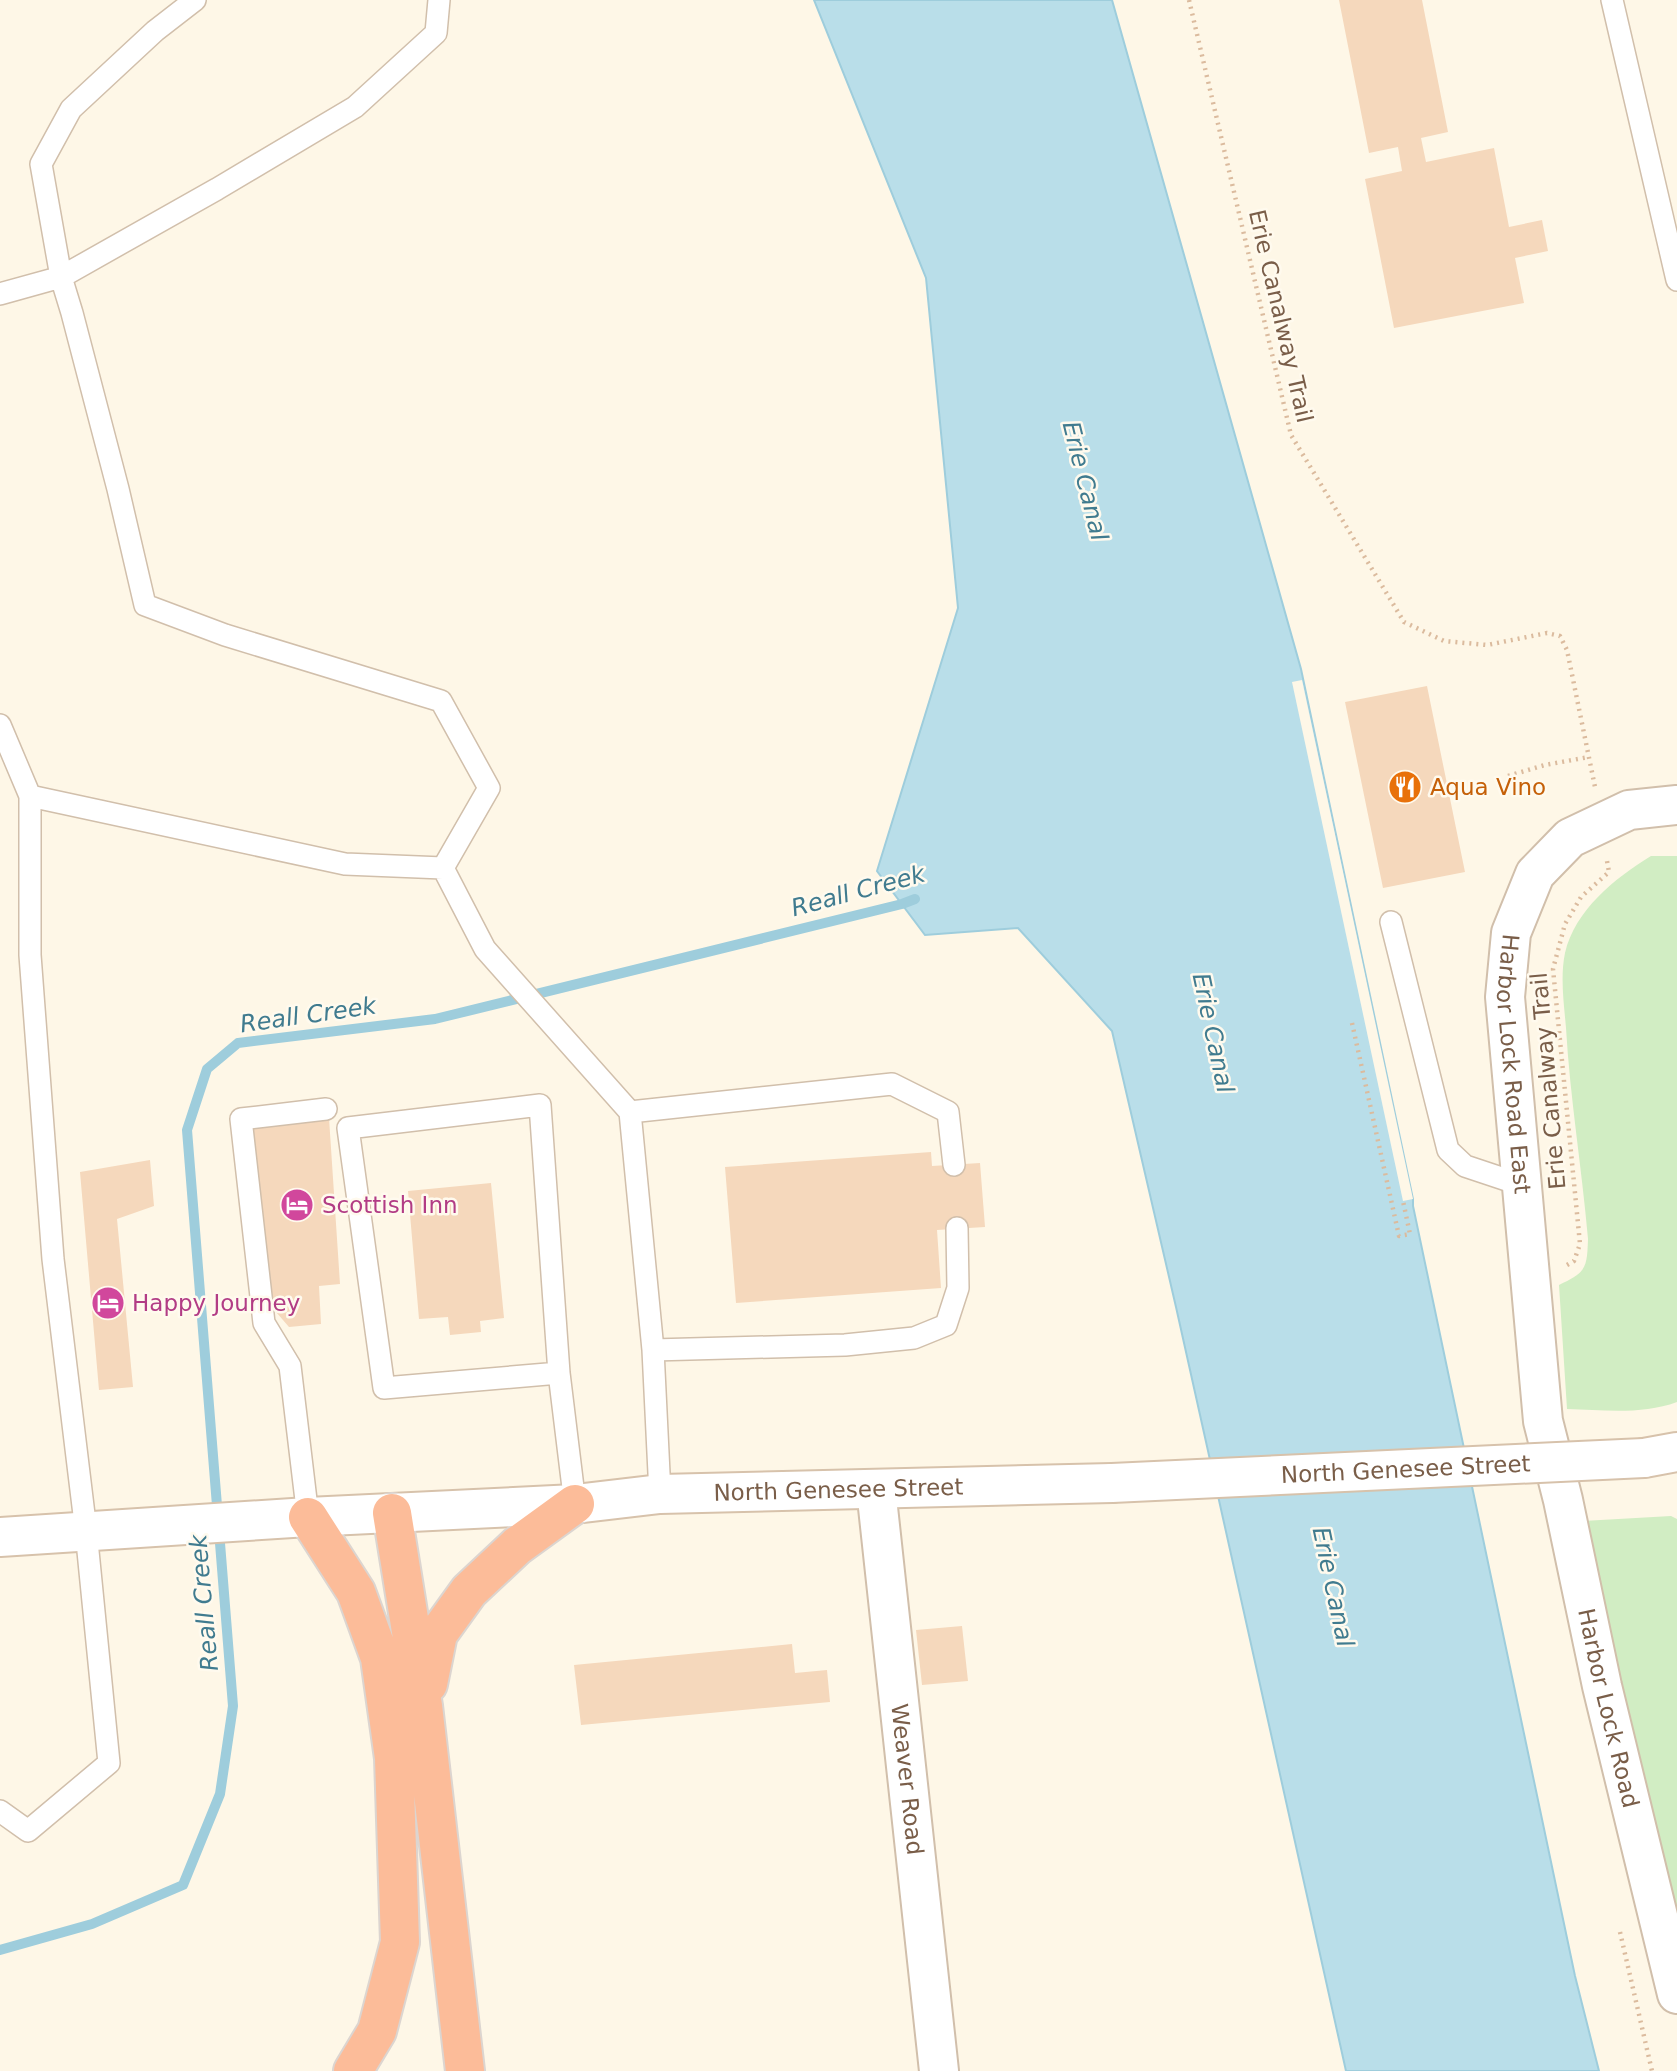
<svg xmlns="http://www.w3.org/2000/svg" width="1677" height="2071" viewBox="0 0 1677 2071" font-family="'DejaVu Sans',sans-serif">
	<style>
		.green { fill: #d1edc3 }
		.water { fill: #b9dee9; stroke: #9ecddc; stroke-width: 2 }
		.pier { fill: #fef7e7 }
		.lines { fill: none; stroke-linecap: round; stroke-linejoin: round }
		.stream { stroke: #9ecddc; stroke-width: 10 }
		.building { fill: #f5d8bc }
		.lane-casing { stroke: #d1bfab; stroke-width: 24 }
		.street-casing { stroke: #d1bfab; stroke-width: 42 }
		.secondary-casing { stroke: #d7c2ab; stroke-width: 42 }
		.highway-casing { stroke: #dcd5d0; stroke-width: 42 }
		.path { stroke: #dbbb9e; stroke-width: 4.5; stroke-dasharray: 2 5; stroke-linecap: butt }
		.lane { stroke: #fff; stroke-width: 21 }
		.street { stroke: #fff; stroke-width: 38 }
		.secondary { stroke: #fff; stroke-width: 38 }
		.highway { stroke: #fcbc99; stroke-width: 38 }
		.secondary-bridge-casing { stroke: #d7c2ab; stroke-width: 42; stroke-linecap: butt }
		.secondary-bridge { stroke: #fff; stroke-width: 38 }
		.labels { text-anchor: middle; stroke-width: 5; stroke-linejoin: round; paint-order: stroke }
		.street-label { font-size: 23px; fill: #7a5e49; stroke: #fffaee }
		.food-label { font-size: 23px; fill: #c56008; stroke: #fffaee; text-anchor: start }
		.hotel-label { font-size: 23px; fill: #b23c85; stroke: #fffaee; text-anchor: start }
		.water-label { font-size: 24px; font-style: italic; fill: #407b8f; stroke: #fffaee }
	</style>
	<rect width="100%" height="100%" fill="#fef7e7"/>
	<path class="green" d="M1651,856H1677V1402C1642,1415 1603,1410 1567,1409L1559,1285C1586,1272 1587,1269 1588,1239C1582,1169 1570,1098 1566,1028C1564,1004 1560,977 1565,953C1575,910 1615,878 1651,856Z
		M1671,1516L1677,1519V1921L1627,1721L1583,1521Z"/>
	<path class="water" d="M814,0H1112L1301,669L1413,1199V1206L1575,1976L1599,2071H1346L1176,1307L1112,1031L1018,928L925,935L877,871L958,608L926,278Z"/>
	<path class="pier" d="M1302,680L1413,1199L1403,1201L1292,682Z"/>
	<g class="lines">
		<path class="stream" d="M0,1950L92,1924L183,1885L220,1794L233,1706L187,1130L207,1069L238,1043L435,1019L902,904L915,899"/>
	</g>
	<path class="building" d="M1339,0H1422L1448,132L1421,138L1426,162L1494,148L1509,227L1542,220L1548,251L1515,258L1524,303L1394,328L1365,179L1402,171L1398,147L1369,153Z
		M1427,686L1465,872L1383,888L1345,702Z
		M329,1118L340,1284L319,1286L321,1324L289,1327L270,1305L251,1126Z
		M931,1152L932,1166L980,1163L985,1227L937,1230L941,1288L736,1303L725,1167Z
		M150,1160L154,1206L117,1219L133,1387L99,1390L80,1172Z
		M491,1183L504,1318L480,1321L481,1332L450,1335L448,1317L419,1319L408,1191Z
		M962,1626L968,1681L922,1685L916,1630Z
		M792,1644L795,1673L827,1670L830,1702L581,1725L574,1665Z"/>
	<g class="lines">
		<defs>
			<path id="lane" d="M1612,0L1677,280
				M0,294L61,277L217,189L355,107L436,33L439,0
				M0,725L30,796V955L53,1259L86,1531L109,1763L28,1831L0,1811
				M30,796L345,864L443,868L489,788L441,701L225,635L145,605L118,489L72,313L61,277L41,164L71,109L155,31L195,0
				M443,868L485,949L630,1112L653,1350L660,1494
				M1391,922L1448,1150L1465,1166L1522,1185
				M630,1112L892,1084L948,1112L954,1165
				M653,1350L845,1345L914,1338L946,1325L958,1288L957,1228
				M559,1373L384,1388L348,1128L540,1105L559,1373L575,1504
				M308,1517L290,1366L264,1323L241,1119L326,1109"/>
			<g id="street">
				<path id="s1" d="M1677,805L1629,810L1570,838L1535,874L1511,933L1505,997L1543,1421L1563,1500L1602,1686L1677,1994"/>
				<path id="s2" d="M876,1489L939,2071"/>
			</g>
			<g id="secondary">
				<path d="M1644,1458L1677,1452"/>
				<path id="s3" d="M0,1537L308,1517L575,1504L660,1494L1112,1483"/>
			</g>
			<path id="highway" d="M392,1513L423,1706L465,2071
				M308,1517L356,1592L380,1658L394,1758L400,1942L377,2031L353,2071
				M428,1684L438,1634L469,1591L517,1546L575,1504"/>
		</defs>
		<use href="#lane" class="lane-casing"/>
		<use href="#street" class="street-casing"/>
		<use href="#secondary" class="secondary-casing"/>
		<use href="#highway" class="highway-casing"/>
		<path class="path" d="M1189,0L1291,435L1404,622L1444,641L1487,645L1547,633L1560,636L1567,650L1595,787
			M1508,776L1545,765L1589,757
			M1352,1023L1399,1236L1410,1234L1403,1201
			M1567,1265L1574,1261L1580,1244L1553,969L1565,924L1581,897L1609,872L1607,861
			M1620,1932L1652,2071"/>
		<use href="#lane" class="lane"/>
		<use href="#street" class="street"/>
		<use href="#secondary" class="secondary"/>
		<use href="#highway" class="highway"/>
		<defs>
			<g id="secondary-bridge">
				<path id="s4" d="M1112,1483L1644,1458"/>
			</g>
		</defs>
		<use href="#secondary-bridge" class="secondary-bridge-casing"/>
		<use href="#secondary-bridge" class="secondary-bridge"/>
	</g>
	<defs>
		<symbol id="restaurant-disc" viewBox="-11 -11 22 22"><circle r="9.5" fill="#e8710a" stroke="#fffaee"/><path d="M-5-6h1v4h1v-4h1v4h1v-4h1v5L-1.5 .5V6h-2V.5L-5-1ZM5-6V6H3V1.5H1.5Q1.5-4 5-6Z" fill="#fff"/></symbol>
		<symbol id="hotel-disc" viewBox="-11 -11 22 22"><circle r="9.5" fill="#d1479c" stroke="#fffaee"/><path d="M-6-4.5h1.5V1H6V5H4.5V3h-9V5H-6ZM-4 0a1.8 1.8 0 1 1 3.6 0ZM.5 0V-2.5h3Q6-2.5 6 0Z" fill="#fff"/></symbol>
	</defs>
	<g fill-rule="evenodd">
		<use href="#restaurant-disc" x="1386" y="768" width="38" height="38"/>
		<use href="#hotel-disc" x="278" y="1186" width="38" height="38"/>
		<use href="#hotel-disc" x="89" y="1284" width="38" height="38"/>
	</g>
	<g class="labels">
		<g class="street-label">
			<text transform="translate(1281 316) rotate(77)" y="8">Erie Canalway Trail</text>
			<text dy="8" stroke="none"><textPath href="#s1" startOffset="359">Harbor Lock Road East</textPath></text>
			<text transform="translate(1548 1081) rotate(-95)" y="8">Erie Canalway Trail</text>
			<text dy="8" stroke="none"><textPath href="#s4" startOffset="294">North Genesee Street</textPath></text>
			<text dy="8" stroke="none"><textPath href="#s3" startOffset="840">North Genesee Street</textPath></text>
			<text dy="8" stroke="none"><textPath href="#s1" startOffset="1012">Harbor Lock Road</textPath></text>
			<text dy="8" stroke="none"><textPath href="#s2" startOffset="292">Weaver Road</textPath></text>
		</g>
		<g class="food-label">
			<text x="1430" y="795">Aqua Vino</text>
		</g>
		<g class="hotel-label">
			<text x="322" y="1213">Scottish Inn</text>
			<text x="132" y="1311">Happy Journey</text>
		</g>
		<g class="water-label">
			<text transform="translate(1085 481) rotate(76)" y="8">Erie Canal</text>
			<text transform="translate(858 891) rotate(-15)" y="8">Reall Creek</text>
			<text transform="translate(308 1015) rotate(-8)" y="8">Reall Creek</text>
			<text transform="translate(1213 1033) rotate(78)" y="8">Erie Canal</text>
			<text transform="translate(1333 1587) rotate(78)" y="8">Erie Canal</text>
			<text transform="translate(204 1603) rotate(-95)" y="8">Reall Creek</text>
		</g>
	</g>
</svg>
